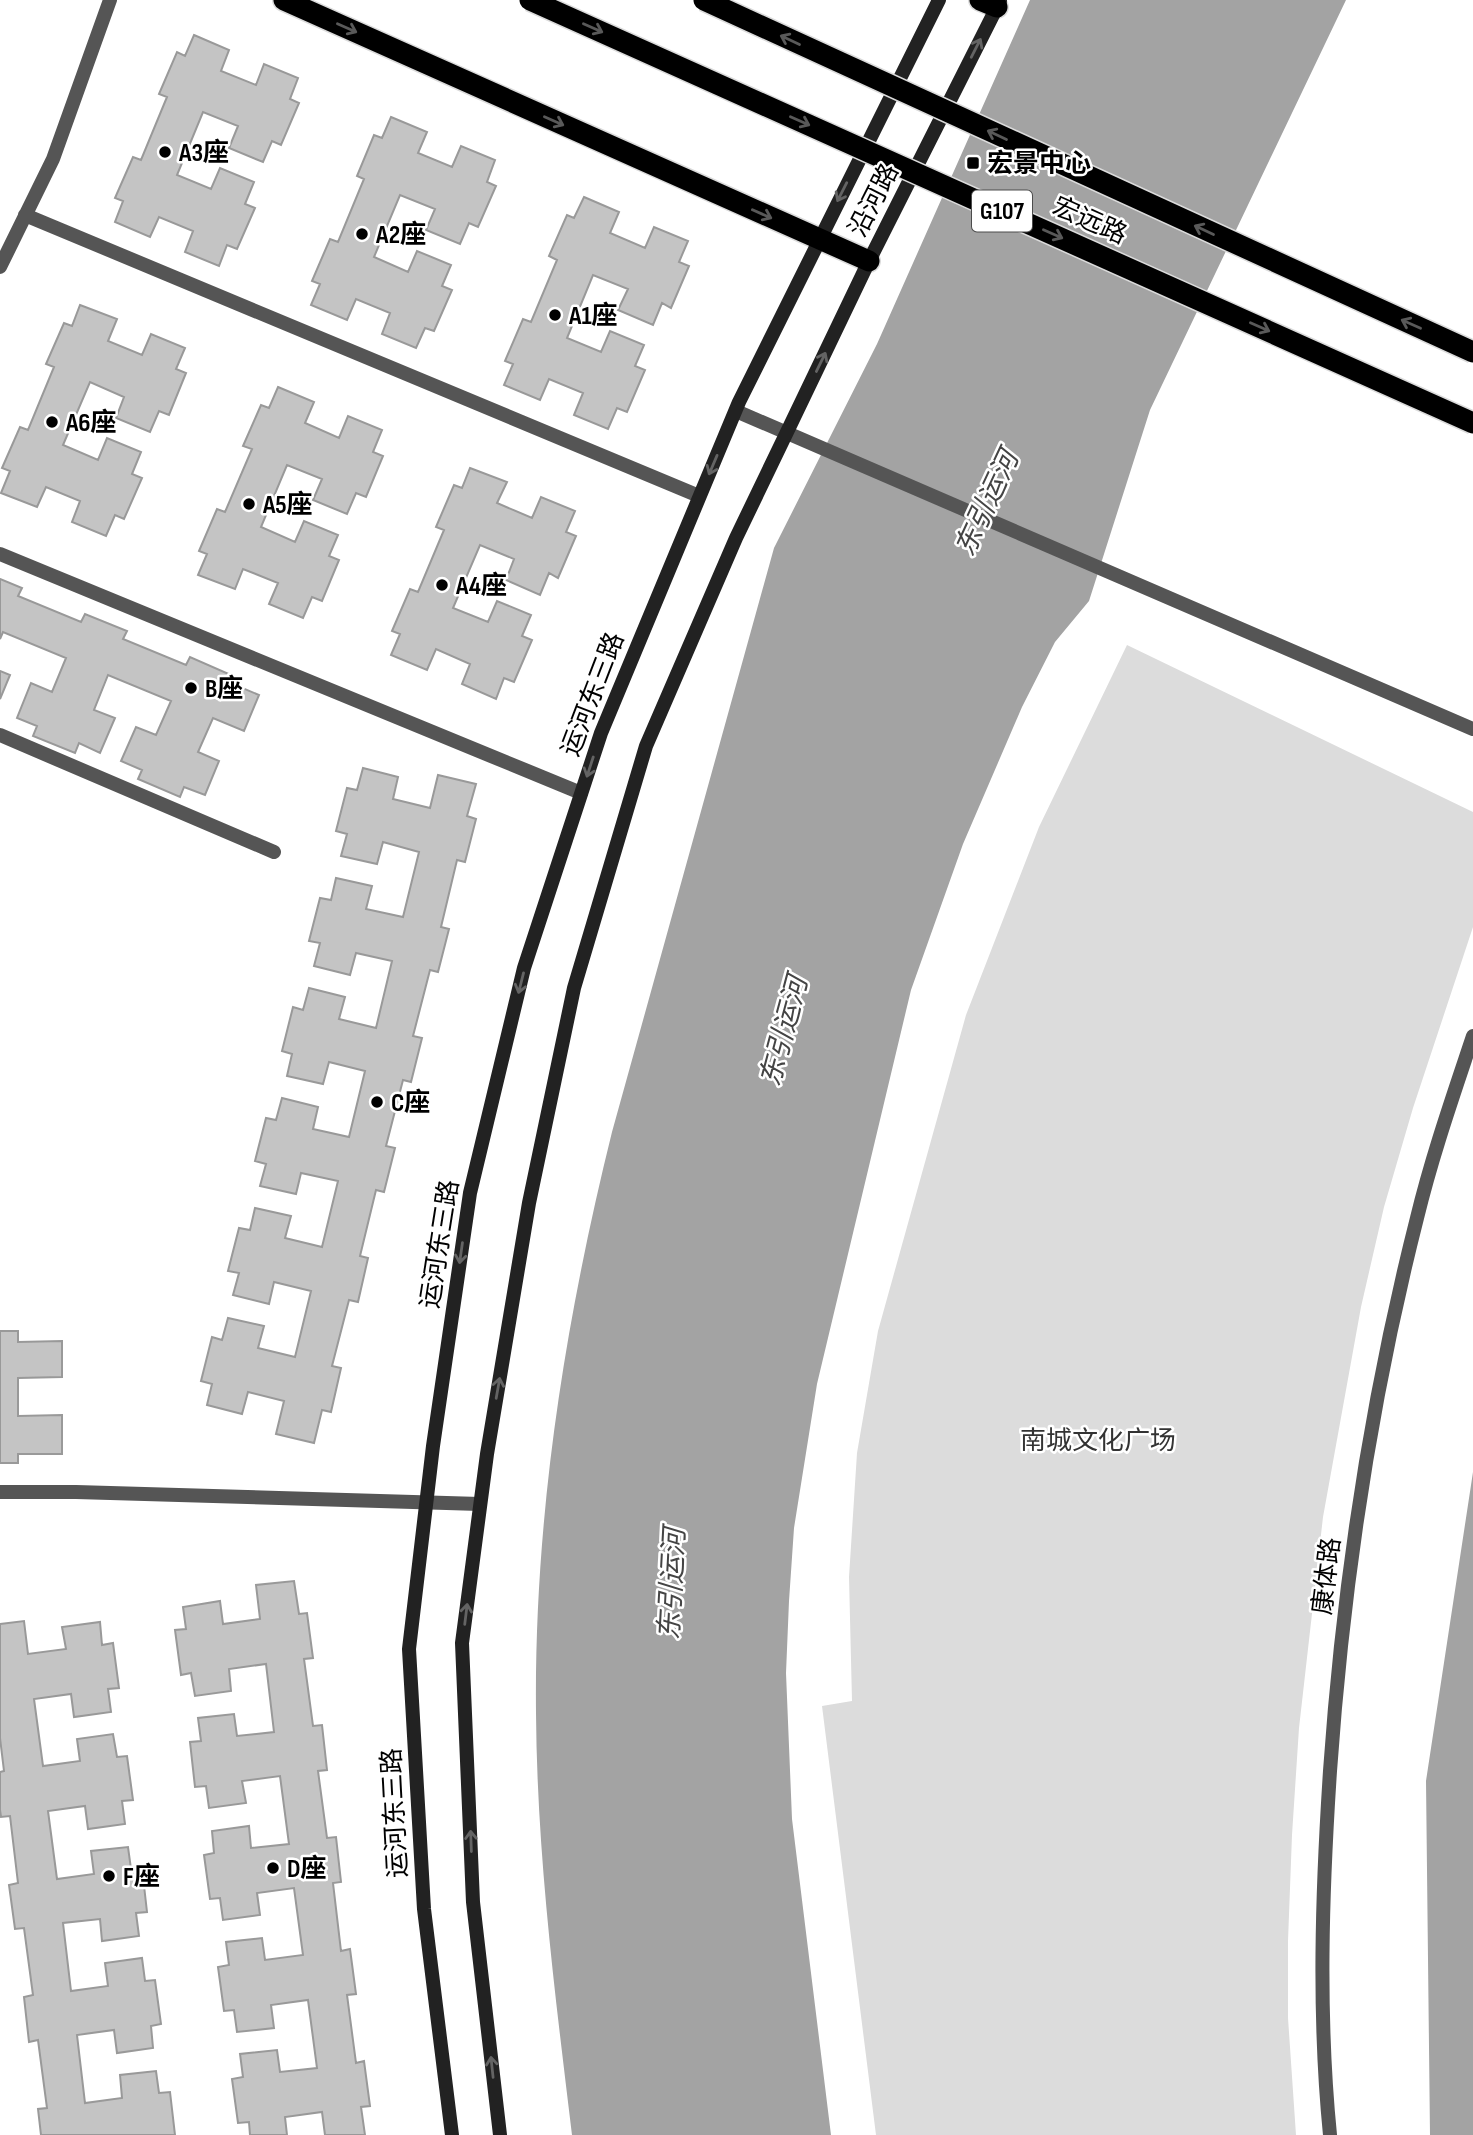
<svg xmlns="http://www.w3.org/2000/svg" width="1473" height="2135" viewBox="0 0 1473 2135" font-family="'Sofia Sans Condensed','Noto Sans SC',sans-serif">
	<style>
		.green { fill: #dcdcdc }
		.water { fill: #a3a3a3 }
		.building { fill: #c4c4c4; stroke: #999; stroke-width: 2 }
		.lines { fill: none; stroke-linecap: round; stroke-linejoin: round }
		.highway-casing { stroke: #dbdbdb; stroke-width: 24 }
		.street { stroke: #555; stroke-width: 14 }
		.secondary { stroke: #222; stroke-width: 14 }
		.highway { stroke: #000; stroke-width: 21 }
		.highway-bridge-casing { stroke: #dbdbdb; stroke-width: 24; stroke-linecap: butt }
		.highway-bridge { stroke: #000; stroke-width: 21 }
		.oneway { stroke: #595959 }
		.oneway2 { stroke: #646464 }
		.poi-dot { fill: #000; stroke: #fff; stroke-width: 2.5 }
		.labels { text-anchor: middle; stroke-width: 5; stroke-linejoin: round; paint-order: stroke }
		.shield { fill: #fff; stroke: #4c4c4c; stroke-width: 2 }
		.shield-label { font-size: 24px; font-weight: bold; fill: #000 }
		.poi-label { font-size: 26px; font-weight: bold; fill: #000; stroke: #fff; text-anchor: start }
		.street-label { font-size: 26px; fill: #000; stroke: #fff }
		.park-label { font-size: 26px; fill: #333; stroke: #fff }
		.water-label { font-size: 28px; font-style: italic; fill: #444; stroke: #fff }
	</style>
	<rect width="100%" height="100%" fill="#fff"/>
	<path class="green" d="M1127,645L1473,812V927L1413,1108L1384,1207L1361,1307L1323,1517L1299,1728L1292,1835L1288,1941V2018L1296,2135H876L822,1706L852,1701L849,1577L857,1453L878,1331L966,1015L1039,827Z"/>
	<path class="water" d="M1030,0H1346L1150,410L1089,601L1055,642L1022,707L963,844L911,990L817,1384L794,1528L789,1601L786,1673L792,1819L831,2135H572C555,1994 537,1855 536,1713C534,1516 565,1322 612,1132L774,548L877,344Z
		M1473,1472V2135H1430L1426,1781Z"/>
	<path class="building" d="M194,35L229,50L221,71L256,85L264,64L298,78L290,99L299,103L281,145L272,141L263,162L229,148L238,126L203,112L177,175L211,189L220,168L254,182L245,204L255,208L237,249L227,245L219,266L185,252L193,231L159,217L150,237L115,222L123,201L115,198L133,157L141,160L167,97L159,94L177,52L185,56Z
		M391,117L427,132L418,153L452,167L461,146L495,160L487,182L496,186L478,227L469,223L460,244L426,230L435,209L400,195L374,257L408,272L417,251L451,265L442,286L452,290L434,331L425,328L416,348L382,334L390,313L356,299L347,320L311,305L320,284L312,281L330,239L338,242L364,179L357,176L374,135L382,138Z
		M584,197L619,212L610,233L645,248L654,227L688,241L679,262L689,266L671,308L662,303L653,325L618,310L628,289L593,275L567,338L601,352L610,331L644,345L635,366L645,370L627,412L617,408L608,429L574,415L583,393L549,379L540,400L504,385L513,364L505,361L523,319L531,322L557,260L549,256L567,215L574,218Z
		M80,305L117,319L108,341L142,355L151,334L185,348L176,369L186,373L169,415L159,411L150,432L116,418L124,397L90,382L63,445L98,460L107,438L141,452L132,474L142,478L124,519L115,515L106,536L72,522L80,501L46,487L37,507L1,493L10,471L2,468L20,427L28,430L54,367L46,364L64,323L72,326Z
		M278,387L314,402L305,423L339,438L348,416L382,430L373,452L383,456L366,497L356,493L347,514L313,500L322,479L287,465L261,527L295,542L304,521L338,535L329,556L339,560L322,601L312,597L303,618L269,604L278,583L243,569L235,589L198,575L207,554L199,551L217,509L225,512L252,449L243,446L261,405L269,408Z
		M470,468L507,482L497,503L532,518L541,497L575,511L566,532L576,536L558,578L549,573L540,595L506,580L514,559L480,545L453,608L488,622L497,601L531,615L522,636L532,640L514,682L504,678L496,699L462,684L470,664L436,649L427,670L391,655L400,634L392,631L410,589L418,592L444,530L436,527L454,485L462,488Z
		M0,579L22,588L18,596L81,622L85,614L127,631L123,639L186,665L190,657L231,675L228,682L259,695L244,731L213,718L198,752L219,761L205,795L184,787L180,797L138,779L142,770L121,761L136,727L156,735L171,701L108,675L94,710L115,718L100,753L79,743L75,753L33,736L37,726L17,718L31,683L52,692L66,658L3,632L0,639Z
		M0,671L10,675L0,699Z
		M363,768L398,777L393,799L430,808L438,775L476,784L467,816L476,819L465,862L457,860L441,927L449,929L438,972L430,970L413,1036L422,1038L411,1082L403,1080L386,1146L395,1148L384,1192L376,1190L360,1256L368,1258L358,1302L349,1300L332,1366L341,1368L331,1412L322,1410L314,1443L276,1434L284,1401L248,1392L242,1414L207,1405L212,1384L201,1381L212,1337L222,1340L228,1318L264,1326L258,1348L295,1357L311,1291L274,1282L269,1304L233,1295L239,1273L228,1271L239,1228L250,1230L255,1208L291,1216L285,1238L322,1247L338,1181L301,1173L296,1194L260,1186L266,1164L255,1161L266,1118L276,1120L282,1098L318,1107L313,1129L349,1137L365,1071L329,1062L323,1084L287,1076L292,1054L282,1051L293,1007L303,1010L309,988L345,997L339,1019L376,1028L392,961L356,953L350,975L314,966L320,943L309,941L320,898L331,900L336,878L372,886L366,909L403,917L419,852L383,842L377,864L341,856L347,834L336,831L347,788L357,790Z
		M0,1331H18V1342L62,1341V1377L18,1378V1416L62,1415V1454H18V1463H0Z
		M294,1581L299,1614L307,1613L313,1658L304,1659L313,1726L322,1725L327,1770L318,1771L327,1838L336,1837L341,1882L333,1883L341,1951L350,1949L356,1994L347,1995L356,2063L364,2061L370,2106L361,2107L365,2135H325L322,2112L285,2117L287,2135H250L249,2122L238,2123L232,2079L243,2077L240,2054L277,2050L280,2072L317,2068L308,2000L271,2005L274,2028L237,2032L234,2010L224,2011L218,1967L229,1965L226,1942L262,1938L265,1960L303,1955L294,1888L257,1893L260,1915L223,1920L220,1898L210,1899L204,1855L214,1853L212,1831L249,1826L251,1848L289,1844L280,1776L242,1781L246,1803L209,1808L206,1786L195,1787L190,1742L201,1741L198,1718L234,1714L237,1736L274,1732L266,1664L229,1669L231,1691L195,1696L191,1673L181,1675L175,1630L186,1629L183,1607L220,1601L223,1624L260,1619L256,1585Z
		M24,1621L28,1654L66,1649L62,1627L100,1622L102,1645L113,1643L119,1688L108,1689L111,1712L74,1717L71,1694L34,1699L43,1766L80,1761L77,1739L113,1734L117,1757L127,1756L133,1800L122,1801L125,1824L88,1829L85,1806L48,1811L57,1879L94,1874L91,1851L128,1847L131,1869L142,1868L147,1912L136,1913L139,1936L102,1941L100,1919L63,1923L71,1991L108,1986L105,1963L142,1958L145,1981L155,1980L161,2024L151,2026L153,2048L117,2053L114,2030L77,2035L85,2103L122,2098L120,2075L156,2071L159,2093L170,2092L175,2135H41L38,2109L47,2108L38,2040L29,2042L24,1997L33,1995L24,1928L15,1929L9,1885L18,1883L10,1816L1,1817L0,1810V1772L4,1771L0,1738V1624Z"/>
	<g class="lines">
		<defs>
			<path id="highway" d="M284,0L869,261
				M980,0L997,7"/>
		</defs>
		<use href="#highway" class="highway-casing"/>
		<path class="street" d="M25,215L699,496
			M0,267L53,159L110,0
			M736,411L1473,729
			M0,554L581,793
			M0,735L274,852
			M0,1492H76L480,1504
			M1330,2135C1318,2014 1322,1893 1330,1771C1343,1585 1371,1399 1417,1218C1432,1156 1453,1096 1473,1036"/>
		<path class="secondary" d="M452,2135L424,1909L409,1649L433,1446L470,1193L524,968L601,733L739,402L939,0
			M500,2135L473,1902L462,1643L487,1454L529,1203L574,988L646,746L736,538L787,432L869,261L1000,1"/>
		<use href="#highway" class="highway"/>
		<defs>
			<path id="highway-bridge" d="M530,0L1473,423
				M704,0L1473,352"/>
		</defs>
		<use href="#highway-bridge" class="highway-bridge-casing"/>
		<use href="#highway-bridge" class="highway-bridge"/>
	</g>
	<defs><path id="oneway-shaft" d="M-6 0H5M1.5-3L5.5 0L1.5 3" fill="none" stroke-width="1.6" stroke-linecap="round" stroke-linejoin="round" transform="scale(1.75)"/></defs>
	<g class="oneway">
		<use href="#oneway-shaft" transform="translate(347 28) rotate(24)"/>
		<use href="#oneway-shaft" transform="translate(593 28) rotate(24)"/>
		<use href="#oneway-shaft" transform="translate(790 40) rotate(-155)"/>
		<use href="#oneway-shaft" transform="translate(554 121) rotate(24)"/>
		<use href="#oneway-shaft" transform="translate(800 121) rotate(24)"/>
		<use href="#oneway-shaft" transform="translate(997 135) rotate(-155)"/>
		<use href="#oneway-shaft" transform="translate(762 214) rotate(24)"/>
		<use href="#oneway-shaft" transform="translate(1204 230) rotate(-155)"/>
		<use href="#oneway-shaft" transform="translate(1053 234) rotate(24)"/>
		<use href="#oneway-shaft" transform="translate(1411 324) rotate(-156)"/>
		<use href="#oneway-shaft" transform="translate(1260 327) rotate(24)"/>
	</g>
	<g class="oneway2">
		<use href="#oneway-shaft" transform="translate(976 48) rotate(-63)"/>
		<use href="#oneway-shaft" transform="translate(842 192) rotate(117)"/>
		<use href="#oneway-shaft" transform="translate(821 362) rotate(-64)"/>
		<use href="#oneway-shaft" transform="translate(713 465) rotate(113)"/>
		<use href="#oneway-shaft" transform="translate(590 767) rotate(108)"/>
		<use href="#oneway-shaft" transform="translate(521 983) rotate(104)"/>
		<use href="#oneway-shaft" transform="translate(461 1253) rotate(98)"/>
		<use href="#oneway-shaft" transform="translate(498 1388) rotate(-80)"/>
		<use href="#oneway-shaft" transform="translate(466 1614) rotate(-83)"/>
		<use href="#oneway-shaft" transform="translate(471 1841) rotate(-92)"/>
		<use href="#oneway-shaft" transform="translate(492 2067) rotate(-96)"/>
	</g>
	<g class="poi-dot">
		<circle cx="165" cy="152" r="7"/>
		<rect x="966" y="156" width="14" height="14" rx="3.5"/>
		<circle cx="362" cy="234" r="7"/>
		<circle cx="555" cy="315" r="7"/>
		<circle cx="52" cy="422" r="7"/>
		<circle cx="249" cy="504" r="7"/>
		<circle cx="442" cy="585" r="7"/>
		<circle cx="191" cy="688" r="7"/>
		<circle cx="377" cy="1102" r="7"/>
		<circle cx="273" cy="1868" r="7"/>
		<circle cx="109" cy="1876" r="7"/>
	</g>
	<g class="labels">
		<rect class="shield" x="972" y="190.5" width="60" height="41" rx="5"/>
		<g class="shield-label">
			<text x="1002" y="219">G107</text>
		</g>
		<g class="poi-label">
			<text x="179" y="161">A3座</text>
			<text x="987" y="172">宏景中心</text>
			<text x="376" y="243">A2座</text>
			<text x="569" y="324">A1座</text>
			<text x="66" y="431">A6座</text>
			<text x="263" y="513">A5座</text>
			<text x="456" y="594">A4座</text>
			<text x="205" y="697">B座</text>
			<text x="391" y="1111">C座</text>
			<text x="287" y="1877">D座</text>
			<text x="123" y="1885">F座</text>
		</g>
		<g class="street-label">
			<text transform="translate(873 200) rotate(-63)" y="9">沿河路</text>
			<text transform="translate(1090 220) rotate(24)" y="9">宏远路</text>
			<text transform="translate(592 694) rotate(-69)" y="9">运河东三路</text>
			<text transform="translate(439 1244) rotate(-81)" y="9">运河东三路</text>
			<text transform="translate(1326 1576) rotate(-83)" y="9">康体路</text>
			<text transform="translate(394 1813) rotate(-93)" y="9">运河东三路</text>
		</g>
		<g class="park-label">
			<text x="1098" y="1449">南城文化广场</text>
		</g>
		<g class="water-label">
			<text transform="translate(986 503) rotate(-65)" y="10">东引运河</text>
			<text transform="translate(783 1031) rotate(-75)" y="10">东引运河</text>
			<text transform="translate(671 1584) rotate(-87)" y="10">东引运河</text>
		</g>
	</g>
</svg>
